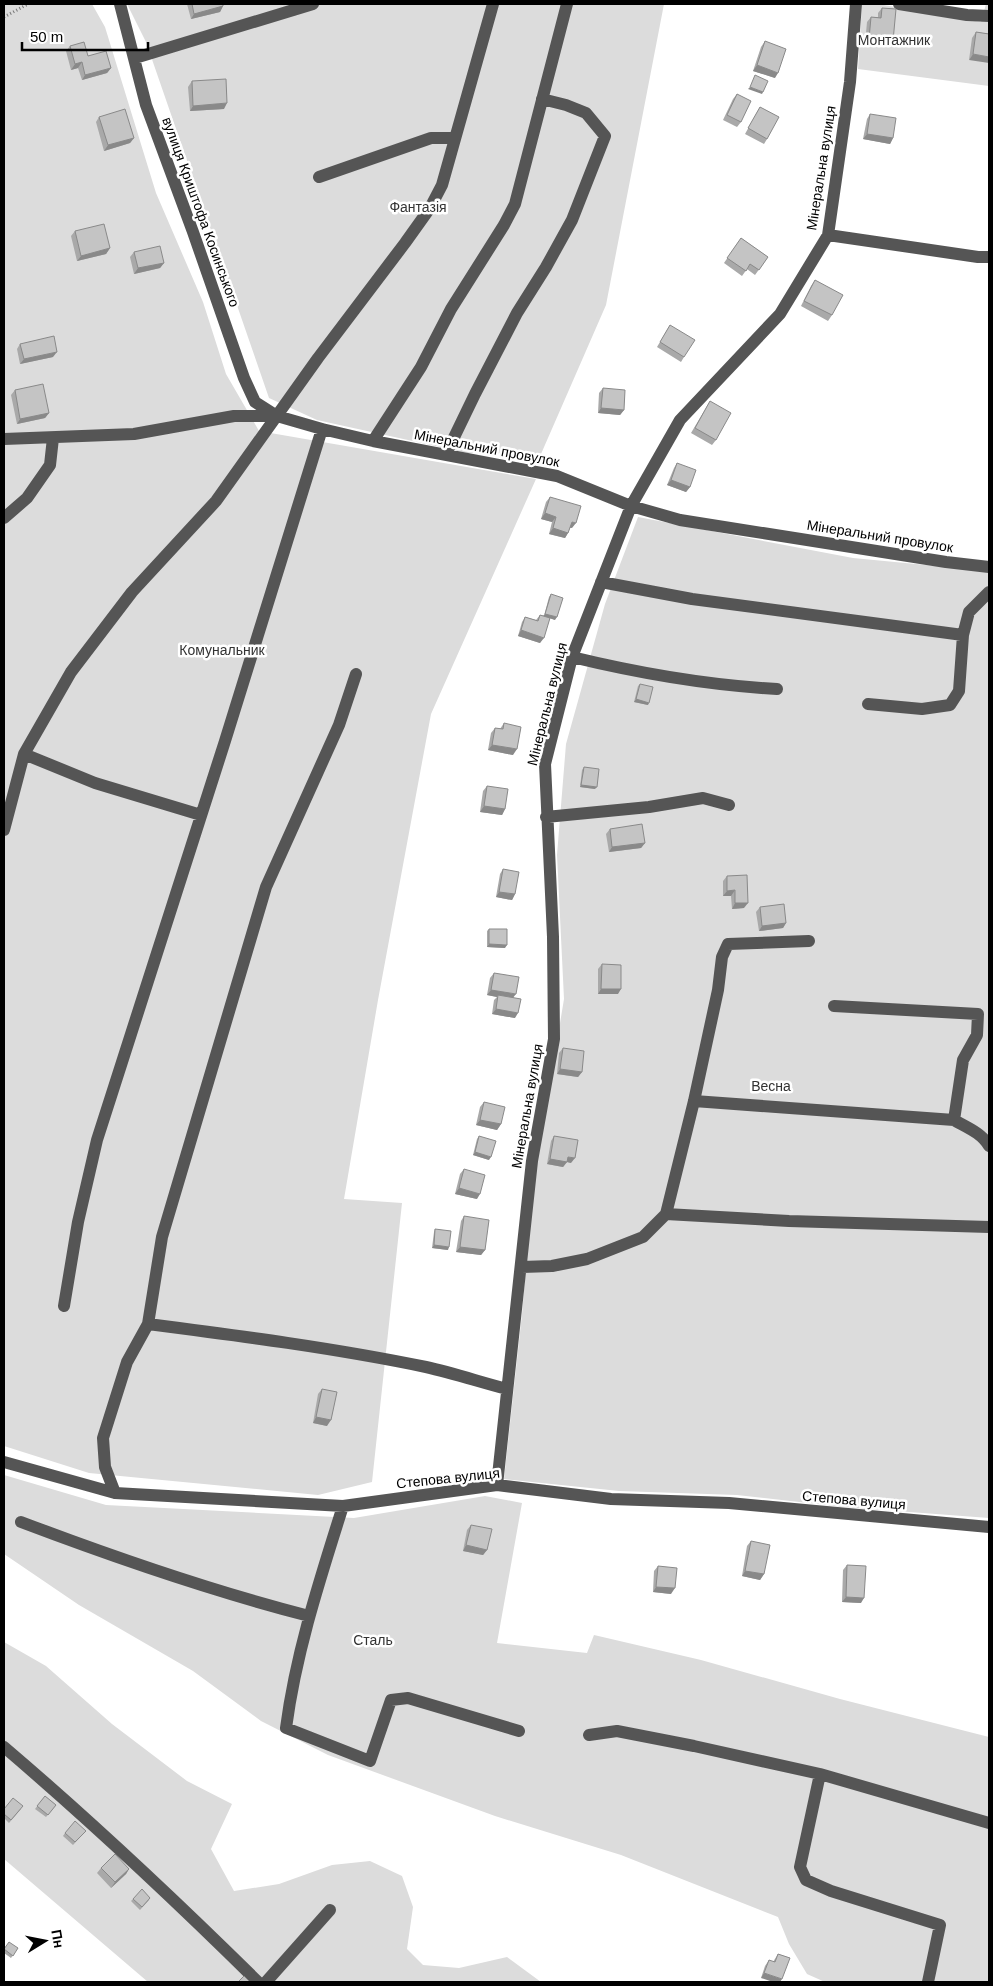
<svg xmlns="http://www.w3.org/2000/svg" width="993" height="1986" viewBox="0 0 993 1986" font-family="Arial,sans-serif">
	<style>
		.green { fill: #dcdcdc }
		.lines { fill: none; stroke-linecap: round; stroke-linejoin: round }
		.path { stroke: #777; stroke-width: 3; stroke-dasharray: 1 2.5; stroke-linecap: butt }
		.minor { stroke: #555; stroke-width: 12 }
		.wall { fill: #a9a9a9 }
		.shaded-wall { fill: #898989 }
		.building { fill: #c4c4c4; stroke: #898989 }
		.labels { text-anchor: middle; stroke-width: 5; stroke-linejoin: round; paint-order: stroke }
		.park-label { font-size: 14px; fill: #333; stroke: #fff }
		.street-label { font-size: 14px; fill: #000; stroke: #fff }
	</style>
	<rect width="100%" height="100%" fill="#fff"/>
	<path class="green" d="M4,4H92L105,27L156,193L203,302L226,374L259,431L536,479L431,714L378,1000L344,1199L402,1203L372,1482L318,1495L89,1473L4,1446Z
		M127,4H664L606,305L541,454L467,453L317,420L269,398L146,42Z
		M862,4H878L981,22L986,4H989V86L858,69Z
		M638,517L853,558L989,571V1518L843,1507L737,1495L619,1491L504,1479L522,1314L533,1186L564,999L557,855L566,744L605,604Z
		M4,1475L106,1505L354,1518L485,1496L522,1503L497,1643L587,1653L594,1635L701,1660L840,1699L989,1737V1982H825L807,1974L789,1944L778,1917L621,1855L495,1816L328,1755L261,1721L193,1671L79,1605L4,1554Z
		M4,1642L46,1666L112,1724L187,1781L232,1804L211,1849L234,1891L279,1884L332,1865L370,1861L402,1876L413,1907L407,1949L423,1965L459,1968L507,1957L541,1982H148L4,1859Z"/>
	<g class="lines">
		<path class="path" d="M4,17L28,4"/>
		<path class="minor" d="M120,4L146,105L193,232L244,378L255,402L277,416
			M899,4L967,15L989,16
			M135,58L313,4
			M319,177L431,138H454
			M828,235L978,257H989
			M4,439L134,434L234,416H277L322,429L373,441L557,476L631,506L680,520L946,562L989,567
			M373,441L421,367L451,309L504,225L515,204L567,4
			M446,454L475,394L517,313L546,267L572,220L605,136L586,113L566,105L542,99
			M4,518L27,498L50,465L53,438
			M601,582L692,599L963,635
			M572,657C642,674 705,685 777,689
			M868,704L922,709L950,705L959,691L963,635L969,612L989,592
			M24,754L95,783L201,815
			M546,817L649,807L703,798L729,805
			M4,830L24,754L71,672L132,592L216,501L318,358L405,243L430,208L442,185L493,4
			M834,1006L978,1014L977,1035L963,1060L954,1120
			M694,1101L954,1120C966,1127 982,1133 989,1146
			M666,1214L789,1221L989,1227
			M522,1267L552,1266L587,1259L643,1237L666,1214L694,1101L718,990L722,957L728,944L809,941
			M64,1306L78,1222L97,1140L225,741L322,429
			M148,1324C241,1336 334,1348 426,1367C453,1373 480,1382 507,1389
			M4,1462L115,1493L343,1506L497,1485L611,1499L729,1503L989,1527
			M497,1485L532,1161L554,1039L553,937L545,764L572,657L631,506L680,420L780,314L828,235L850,82L856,4
			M115,1493L105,1467L103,1438L127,1362L148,1324L162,1237L266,887L339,725L356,674
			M343,1506C320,1579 296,1652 286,1728L370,1761L391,1700L408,1698L519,1731
			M21,1522C116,1558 211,1591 309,1616
			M589,1735L617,1731L694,1746L820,1774L989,1823
			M4,1747C92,1822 176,1901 258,1982
			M820,1774L800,1867L806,1880L831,1891L940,1925L928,1982
			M266,1982L330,1910"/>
	</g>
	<path class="wall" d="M187,4H223V6L220,12L191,19Z
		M882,8L890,46L865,44L867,22L871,17H878V13Z
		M976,32L989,34L969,60L972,38Z
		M765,41L775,78L753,71L761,47Z
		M70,46L88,56L111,68L107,73L82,80L78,68L71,70L66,51Z
		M192,81L224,109L190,111L188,87Z
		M737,94L741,122L737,127L723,120L733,99Z
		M760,107L767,139L764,144L745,134Z
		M870,114L893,138L890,144L863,139L867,119Z
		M99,117L134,138L130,143L104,151L96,122Z
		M75,231L110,248L106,254L77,261L71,236Z
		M741,238L768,257L755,275L747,269L742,276L724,263Z
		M134,252L164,263L160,268L134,274L130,257Z
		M815,280L832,315L828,321L801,306L811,286Z
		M670,325L684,357L681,362L657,347Z
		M20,344L53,357L20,364L17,349Z
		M603,388L624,410L620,415L598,413L599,393Z
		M15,390L49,413L45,418L17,424L11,395Z
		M710,401L716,440L712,445L691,433Z
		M677,463L690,487L686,492L667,485L674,468Z
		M550,497L572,528H570L568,533L565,538L549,534L552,522L541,519L546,502Z
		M551,594L555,620L550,618L540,643L518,636L522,622L525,617L536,620L540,615L544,616L549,597Z
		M640,684L648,705L634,702L638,686Z
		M504,723L513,755L488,750L491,733L495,728L500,729Z
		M584,767L595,789L580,787L582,770Z
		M487,786L505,809L502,815L480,812L483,791Z
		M610,829L645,843L641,848L609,852L606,834Z
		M503,869L515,894L512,900L496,897L500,874Z
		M727,876L744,908L732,909L731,896H723V881Z
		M760,907L786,923L783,928L759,931L756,912Z
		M489,929L505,948L487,947V931Z
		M602,964L618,994H598V969Z
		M494,973L514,998L515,1018L492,1014L494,1000L497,997L487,995L490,978Z
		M563,1048L582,1072L578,1077L557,1074L559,1053Z
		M484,1102L501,1124L497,1130L476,1125L480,1107Z
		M479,1136L489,1160L473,1155L477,1139Z
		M554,1136L571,1163L567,1162L563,1167L547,1164L551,1141Z
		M464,1169L477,1199L455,1194L460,1174Z
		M464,1216L485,1250L481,1255L456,1252L461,1221Z
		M435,1229L448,1250L432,1248L434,1232Z
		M322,1389L327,1426L313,1423L318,1394Z
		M471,1525L487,1550L483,1555L463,1551L467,1530Z
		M751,1541L764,1574L760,1580L742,1576L747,1546Z
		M847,1565L861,1603L842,1602L843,1570Z
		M658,1566L671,1594L653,1592L654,1571Z
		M45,1796L56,1805L46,1817L35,1809Z
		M4,1809H21L9,1823L4,1818Z
		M86,1831L73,1845L63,1836L65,1833Z
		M101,1868L129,1869L126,1874L111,1888L97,1873Z
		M133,1899L149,1900L140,1910L131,1901Z
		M18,1948L11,1958L4,1953V1949Z
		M778,1954L790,1958L761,1978L765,1966L769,1960L773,1962Z"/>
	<path class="shaded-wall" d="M223,6L220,12L191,19L194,14Z
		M869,39L893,41L890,46L865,44Z
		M973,54L989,57V63L969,60Z
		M82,62L78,68L71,70L75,64Z
		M757,65L778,73L775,78L753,71Z
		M111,68L107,73L82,80L85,75Z
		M750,87L763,92L762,94L748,89Z
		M227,103L224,109L190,111L193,106Z
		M867,134L893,138L890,144L863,139Z
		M134,138L130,143L104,151L108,145Z
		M110,248L106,254L77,261L81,256Z
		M164,263L160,268L134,274L138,268Z
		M57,352L53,357L20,364L24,359Z
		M601,408L624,410L620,415L598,413Z
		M49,413L45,418L17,424L20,419Z
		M671,480L690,487L686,492L667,485Z
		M545,513L556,517L552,522L541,519Z
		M572,522L576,523L572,528L568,527Z
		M553,528L568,533L565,538L549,534Z
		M545,614L557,617L555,620L543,616Z
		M521,630L544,638L540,643L518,636Z
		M636,699L649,703L648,705L634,702Z
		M492,745L517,749L513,755L488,750Z
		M581,785L597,787L595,789L580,787Z
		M484,806L505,809L502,815L480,812Z
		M645,843L641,848L609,852L612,847Z
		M735,890L731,896H723L727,891Z
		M499,892L515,894L512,900L496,897Z
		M735,903H748L744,908L732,909Z
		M786,923L783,928L759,931L762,926Z
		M489,944L507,945L505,948L487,947Z
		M601,989H621L618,994H598Z
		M491,990L516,994L512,999L498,995L497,997L487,995Z
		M496,1009L518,1013L515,1018L492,1014Z
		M560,1069L582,1072L578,1077L557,1074Z
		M480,1120L501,1124L497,1130L476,1125Z
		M475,1152L491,1157L489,1160L473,1155Z
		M568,1157L575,1158L571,1163L567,1162L563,1167L547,1164L550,1159Z
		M459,1188L480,1194L477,1199L455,1194Z
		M434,1245L449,1247L448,1250L432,1248Z
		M460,1247L485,1250L481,1255L456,1252Z
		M316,1417L331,1420L327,1426L313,1423Z
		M466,1545L487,1550L483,1555L463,1551Z
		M745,1571L764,1574L760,1580L742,1576Z
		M656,1587L675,1588L671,1594L653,1592Z
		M846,1597L864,1598L861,1603L842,1602Z
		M129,1869L126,1874L111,1888L115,1882Z
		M764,1973L782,1979L780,1982H773L761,1978Z"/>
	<path class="building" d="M192,4H223V6L194,14Z
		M882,8L896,9L893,41L869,39L871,17L881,18Z
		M976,32L989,34V57L973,54Z
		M765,41L786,49L778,73L757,65Z
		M84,42L88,56L106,51L111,68L85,75L82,62L75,64L70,46Z
		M755,75L768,81L763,92L750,87Z
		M226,79L227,103L193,106L192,81Z
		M737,94L751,101L741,122L727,115Z
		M760,107L779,117L767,139L748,128Z
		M125,109L134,138L108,145L99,117Z
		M870,114L896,118L893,138L867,134Z
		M104,224L110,248L81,256L75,231Z
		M741,238L768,257L759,270L750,264L746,271L727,258Z
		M160,246L164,263L138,268L134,252Z
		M815,280L843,295L832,315L804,301Z
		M670,325L695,340L684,357L660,342Z
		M54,336L57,352L24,359L20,344Z
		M43,384L49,413L20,419L15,390Z
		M603,388L625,390L624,410L601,408Z
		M710,401L731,413L716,440L695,428Z
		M677,463L696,470L690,487L671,480Z
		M550,497L581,506L576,523L572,522L568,533L553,528L556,517L545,513Z
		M551,594L563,598L557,617L545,614Z
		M540,615L550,618L544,638L521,630L525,617L538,621Z
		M640,684L653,687L649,703L636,699Z
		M504,723L521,727L517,749L492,745L495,728L503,729Z
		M584,767L599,769L597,787L581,785Z
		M487,786L508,789L505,809L484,806Z
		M642,824L645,843L612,847L610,829Z
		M503,869L519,872L515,894L499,892Z
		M747,875L748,903H735V890L727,891V876Z
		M784,904L786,923L762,926L760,907Z
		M489,929H507V945L489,944Z
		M602,964L621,965V989H601Z
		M494,973L519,977L516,994L491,990Z
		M498,995L521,999L518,1013L496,1009Z
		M563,1048L584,1051L582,1072L560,1069Z
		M484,1102L505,1107L501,1124L480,1120Z
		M479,1136L496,1141L491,1157L475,1152Z
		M554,1136L578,1140L575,1158L568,1157L567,1162L550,1159Z
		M464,1169L485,1175L480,1194L459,1188Z
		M464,1216L489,1220L485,1250L460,1247Z
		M435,1229L451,1231L449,1247L434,1245Z
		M322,1389L337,1392L331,1420L316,1417Z
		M471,1525L492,1529L487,1550L466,1545Z
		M751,1541L770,1545L764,1574L745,1571Z
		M847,1565L866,1566L864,1598L846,1597Z
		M658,1566L677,1568L675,1588L656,1587Z
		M45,1796L56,1805L48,1815L37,1806Z
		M13,1798L23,1806L11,1820L4,1814V1809Z
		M75,1821L86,1831L75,1842L65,1833Z
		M115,1854L129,1869L115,1882L101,1868Z
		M142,1889L150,1898L142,1907L133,1899Z
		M9,1942L18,1948L13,1956L4,1949Z
		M778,1954L790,1958L782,1979L764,1973L769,1960L775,1962Z
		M244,1976L250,1982H238Z"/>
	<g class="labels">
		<g class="park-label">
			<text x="894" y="45">Монтажник</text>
			<text x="418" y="212">Фантазія</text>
			<text x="222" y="655">Комунальник</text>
			<text x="771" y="1091">Весна</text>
			<text x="373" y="1645">Сталь</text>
		</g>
		<g class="street-label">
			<text transform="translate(821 168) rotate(-81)" y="5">Мінеральна вулиця</text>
			<text transform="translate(201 212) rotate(70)" y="5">вулиця Криштофа Косинського</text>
			<text transform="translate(487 448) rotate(11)" y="5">Мінеральний провулок</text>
			<text transform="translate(880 536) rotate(9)" y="5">Мінеральний провулок</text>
			<text transform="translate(547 704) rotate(-76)" y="5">Мінеральна вулиця</text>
			<text transform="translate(527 1106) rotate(-80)" y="5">Мінеральна вулиця</text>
			<text transform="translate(448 1478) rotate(-6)" y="5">Степова вулиця</text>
			<text transform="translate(854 1500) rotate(5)" y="5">Степова вулиця</text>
		</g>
	</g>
	<rect width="993" height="1986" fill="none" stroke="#000000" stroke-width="10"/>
	<g transform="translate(45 1941) rotate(80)" stroke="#ffffff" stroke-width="4" paint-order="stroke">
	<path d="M0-4L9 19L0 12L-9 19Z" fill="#000000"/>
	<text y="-8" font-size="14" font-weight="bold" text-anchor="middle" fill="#000000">Пн</text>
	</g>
	<path d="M22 42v8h126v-8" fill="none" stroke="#000000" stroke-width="2.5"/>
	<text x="30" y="42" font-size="15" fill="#000000" stroke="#ffffff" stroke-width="4" paint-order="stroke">50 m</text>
</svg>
